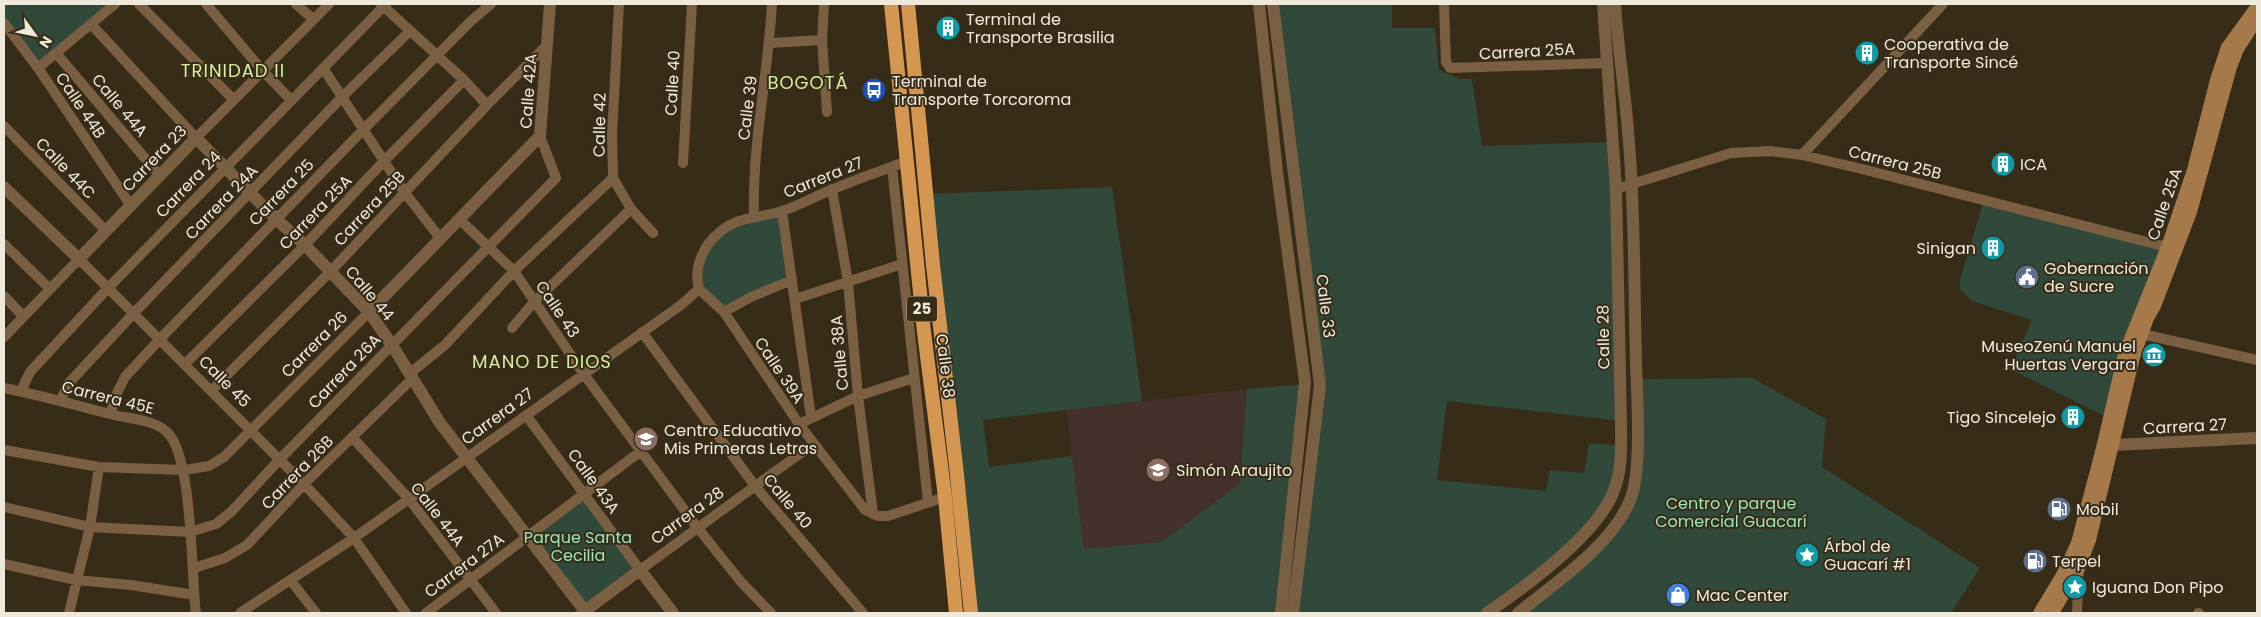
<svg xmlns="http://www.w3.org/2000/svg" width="2261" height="617" viewBox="0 0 2261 617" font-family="Poppins,sans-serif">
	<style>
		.education { fill: #44302b }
		.green { fill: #30493b }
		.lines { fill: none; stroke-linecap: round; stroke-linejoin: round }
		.minor { stroke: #7a5f42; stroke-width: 10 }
		.tertiary { stroke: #7a5f42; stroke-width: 12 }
		.secondary { stroke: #a5794a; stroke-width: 12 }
		.trunk { stroke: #d49651; stroke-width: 14 }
		.labels { text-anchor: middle; stroke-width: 4; stroke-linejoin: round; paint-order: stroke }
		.shield { fill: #372c18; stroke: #b8b0a1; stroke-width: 1 }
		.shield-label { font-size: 15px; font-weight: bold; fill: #efe9dc }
		.poi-label { font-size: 16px; fill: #efe9dc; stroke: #372c18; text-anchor: start }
		.street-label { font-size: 16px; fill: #efe9dc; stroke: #372c18 }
		.park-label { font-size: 16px; fill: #9be4bb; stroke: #372c18 }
		.neighbourhood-label { font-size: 18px; letter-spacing: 1px; fill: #d6eda2; stroke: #372c18 }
	</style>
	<rect width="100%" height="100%" fill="#372c18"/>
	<path class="education" d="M1247,389L1241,484L1161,542L1084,549L1066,410Z"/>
	<path class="green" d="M4,4H115L38,68L4,23Z
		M1273,4H1392V28H1435L1439,70L1460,79H1472L1482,146L1612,142L1621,421L1447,401L1437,480L1546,491L1550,470L1584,473L1589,443L1621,446L1619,476L1598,520L1487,613H1293L1320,385Z
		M1112,187L1142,401L983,420L989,467L1072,456L1084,549L1161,542L1240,484L1247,389L1305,384L1281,613H971L927,194Z
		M1984,199L2167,247L2110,415H2102L2010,369L2032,320L1972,301L1960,289V281Z
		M782,211L792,280L724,312L699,289L698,267L721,231Z
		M1752,378L1826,419L1822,467L1980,568L1951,613H1518L1580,562L1630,498L1636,379Z
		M584,495L640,570L585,611L526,537Z"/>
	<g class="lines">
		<path class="minor" d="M139,4L233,99
			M206,4L262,70L291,100
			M296,4L313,19
			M381,4L464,80L487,105
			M619,4L612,135L613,178L631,209L653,233
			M824,4L822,40L827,112
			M1444,4L1446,62L1450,68L1606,63
			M4,23L38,68L131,206
			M91,24L196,138L329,4
			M770,43L822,40
			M56,53L160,176
			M38,68L115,4
			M323,68L405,193L440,238
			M4,126L106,231
			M1802,155L1943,4
			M683,163L692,4
			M892,167L928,502
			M832,189L848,282L858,396L873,514
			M1616,189L1731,153L1770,151L1802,155L1858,168L2167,247
			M782,211L811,417
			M754,216C752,145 768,75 772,4
			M459,219L514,271L583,373L697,527L741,582L771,613
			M4,244L50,289
			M699,289L724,312L799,424L865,510L878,516H888L945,497
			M4,296L23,316
			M795,299L902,264
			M724,312L751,297L792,280
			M512,328L534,302L631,209
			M642,332L755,486L863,613
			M2142,334L2257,360
			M4,337L79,259L304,484L354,538L406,613
			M185,364L305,245L385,160L464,80
			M409,374L445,345L514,271L613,178
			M4,388C40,395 75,405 110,414C129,419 153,419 167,432C193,456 191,576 196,613
			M212,390L331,271L487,105L547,45
			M21,391L30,372L108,288L386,4
			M61,400L68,384L134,313L343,96L410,31
			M111,414L114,399L125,377L160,339L364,129L471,21L491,4
			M526,415L640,570L813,444
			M799,424L858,396L914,378
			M352,437L409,499L496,613
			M4,450L99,467L184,470L209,466L224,457L369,312
			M4,507L90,527L190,532L216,524L232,511L280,459L556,178L540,136
			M4,564L76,580L131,585L194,595
			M194,568L225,558L247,545L304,484L412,379
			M291,581L316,613
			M69,613L90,527L99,467
			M240,613L354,538L681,305L699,289C693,268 703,245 721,231C739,216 761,218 782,211C799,206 815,196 831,190C856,179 882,171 907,161
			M426,613L641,451
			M2077,613L2079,568
			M2198,613H2199"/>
		<path class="tertiary" d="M1259,4L1277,172L1305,382L1281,613
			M1273,4L1320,385L1293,613
			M4,187L79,259L196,138L276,219L305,245L369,312L392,345L440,423L585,611
			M369,312L540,136L550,4
			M2114,445L2257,438
			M582,613L640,570L673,613
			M1487,613C1525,587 1596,535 1613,493C1623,469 1621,445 1621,421L1616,189L1603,4
			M1518,613C1555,583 1613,545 1631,498C1642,467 1637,398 1636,362C1634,289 1635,216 1629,143C1626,97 1618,50 1615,4"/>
		<path class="secondary" d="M2039,613L2062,575L2077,543L2102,448L2124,354L2167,247L2193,170L2216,80L2227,47L2257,6
			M2053,613L2079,568L2090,540L2134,357L2148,318L2155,306L2191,212L2231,67L2238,49L2257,20"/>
		<path class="trunk" d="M891,4L924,332L945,497L956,613
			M908,4L933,265L957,475L971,613"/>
	</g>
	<defs>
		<symbol id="building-disc" viewBox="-11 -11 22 22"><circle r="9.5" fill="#0f9aa8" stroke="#372c18"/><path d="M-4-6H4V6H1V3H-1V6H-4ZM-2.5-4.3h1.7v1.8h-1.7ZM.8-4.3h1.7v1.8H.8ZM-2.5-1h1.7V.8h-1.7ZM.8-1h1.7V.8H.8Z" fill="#fff"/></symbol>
		<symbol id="bus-disc" viewBox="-11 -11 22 22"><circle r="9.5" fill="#1a4fb4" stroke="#372c18"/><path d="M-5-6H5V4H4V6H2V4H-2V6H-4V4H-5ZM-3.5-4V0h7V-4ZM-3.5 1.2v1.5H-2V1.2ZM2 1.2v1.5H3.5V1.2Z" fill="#fff"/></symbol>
		<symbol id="civic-disc" viewBox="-11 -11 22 22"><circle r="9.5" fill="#5c6f8a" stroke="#372c18"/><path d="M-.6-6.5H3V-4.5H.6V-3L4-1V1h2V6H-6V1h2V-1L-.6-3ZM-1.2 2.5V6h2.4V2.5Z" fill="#fff"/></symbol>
		<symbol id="museum-disc" viewBox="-11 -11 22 22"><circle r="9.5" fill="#0f9aa8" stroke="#372c18"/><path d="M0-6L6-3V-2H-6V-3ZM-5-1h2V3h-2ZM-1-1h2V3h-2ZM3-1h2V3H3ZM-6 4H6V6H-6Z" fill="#fff"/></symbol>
		<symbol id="school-disc" viewBox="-11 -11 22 22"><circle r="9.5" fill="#8d6e63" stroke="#372c18"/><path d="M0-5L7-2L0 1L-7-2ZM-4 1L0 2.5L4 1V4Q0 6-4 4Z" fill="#fff"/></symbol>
		<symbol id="fuel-disc" viewBox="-11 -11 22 22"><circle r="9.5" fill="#5c6f8a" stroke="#372c18"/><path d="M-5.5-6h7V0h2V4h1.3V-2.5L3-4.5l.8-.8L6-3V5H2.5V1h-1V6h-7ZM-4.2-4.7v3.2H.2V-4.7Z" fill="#fff"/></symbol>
		<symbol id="sight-disc" viewBox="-11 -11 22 22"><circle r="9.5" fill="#0f9aa8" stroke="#372c18"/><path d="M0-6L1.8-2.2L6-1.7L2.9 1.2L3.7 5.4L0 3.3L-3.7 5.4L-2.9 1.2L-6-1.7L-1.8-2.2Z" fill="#fff"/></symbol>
		<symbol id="shop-disc" viewBox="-11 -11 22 22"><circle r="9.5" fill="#3f7fe0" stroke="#372c18"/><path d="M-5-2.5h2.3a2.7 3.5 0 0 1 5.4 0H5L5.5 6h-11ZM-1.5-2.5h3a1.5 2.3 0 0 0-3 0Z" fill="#fff"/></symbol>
	</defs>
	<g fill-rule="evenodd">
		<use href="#building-disc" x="934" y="14" width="28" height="28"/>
		<use href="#building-disc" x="1853" y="39" width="28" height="28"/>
		<use href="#bus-disc" x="860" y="76" width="28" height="28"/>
		<use href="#building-disc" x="1989" y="150" width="28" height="28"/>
		<use href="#building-disc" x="1979" y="234" width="28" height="28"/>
		<use href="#civic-disc" x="2013" y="263" width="28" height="28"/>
		<use href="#museum-disc" x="2140" y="341" width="28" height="28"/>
		<use href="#building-disc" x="2059" y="403" width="28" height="28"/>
		<use href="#school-disc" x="632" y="425" width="28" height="28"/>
		<use href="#school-disc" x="1144" y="456" width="28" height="28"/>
		<use href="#fuel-disc" x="2045" y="495" width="28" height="28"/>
		<use href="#sight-disc" x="1793" y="541" width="28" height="28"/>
		<use href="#fuel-disc" x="2021" y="547" width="28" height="28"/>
		<use href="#sight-disc" x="2061" y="573" width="28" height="28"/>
		<use href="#shop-disc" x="1664" y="581" width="28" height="28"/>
	</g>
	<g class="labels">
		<rect class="shield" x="907" y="296.5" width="30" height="25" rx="4"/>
		<g class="shield-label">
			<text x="922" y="314">25</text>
		</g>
		<g class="poi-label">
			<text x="966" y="25">Terminal de<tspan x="966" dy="18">Transporte Brasilia</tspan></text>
			<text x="1884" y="50">Cooperativa de<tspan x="1884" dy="18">Transporte Sincé</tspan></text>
			<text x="892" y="87">Terminal de<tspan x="892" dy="18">Transporte Torcoroma</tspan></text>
			<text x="2020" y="170">ICA</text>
			<text x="1976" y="254" text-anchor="end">Sinigan</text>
			<text x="2044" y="274">Gobernación<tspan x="2044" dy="18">de Sucre</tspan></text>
			<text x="2136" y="352" text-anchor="end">MuseoZenú Manuel<tspan x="2136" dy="18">Huertas Vergara</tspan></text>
			<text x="2056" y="423" text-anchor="end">Tigo Sincelejo</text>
			<text x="664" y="436">Centro Educativo<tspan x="664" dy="18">Mis Primeras Letras</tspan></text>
			<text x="1176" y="476">Simón Araujito</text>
			<text x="2076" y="515">Mobil</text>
			<text x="1824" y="552">Árbol de<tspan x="1824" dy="18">Guacarí #1</tspan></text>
			<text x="2052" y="567">Terpel</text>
			<text x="2092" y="593">Iguana Don Pipo</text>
			<text x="1696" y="601">Mac Center</text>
		</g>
		<g class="street-label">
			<text transform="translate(1527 51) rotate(-3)" y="6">Carrera 25A</text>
			<text transform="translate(672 83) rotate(-87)" y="6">Calle 40</text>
			<text transform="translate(528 91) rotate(-86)" y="6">Calle 42A</text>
			<text transform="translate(81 105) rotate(56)" y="6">Calle 44B</text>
			<text transform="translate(120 105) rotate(50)" y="6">Calle 44A</text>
			<text transform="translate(747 108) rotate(-83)" y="6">Calle 39</text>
			<text transform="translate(599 125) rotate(-89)" y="6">Calle 42</text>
			<text transform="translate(154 158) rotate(-46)" y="6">Carrera 23</text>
			<text transform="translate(1895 162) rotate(14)" y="6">Carrera 25B</text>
			<text transform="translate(66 168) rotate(46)" y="6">Calle 44C</text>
			<text transform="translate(823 177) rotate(-22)" y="6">Carrera 27</text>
			<text transform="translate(188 184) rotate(-46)" y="6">Carrera 24</text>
			<text transform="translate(281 192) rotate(-46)" y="6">Carrera 25</text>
			<text transform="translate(221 202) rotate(-46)" y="6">Carrera 24A</text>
			<text transform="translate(2164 204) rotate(-71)" y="6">Calle 25A</text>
			<text transform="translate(369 208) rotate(-47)" y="6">Carrera 25B</text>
			<text transform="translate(315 212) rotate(-46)" y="6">Carrera 25A</text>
			<text transform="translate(370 293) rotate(50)" y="6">Calle 44</text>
			<text transform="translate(1326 306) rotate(83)" y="6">Calle 33</text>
			<text transform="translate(558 309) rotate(56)" y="6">Calle 43</text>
			<text transform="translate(1603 337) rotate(-91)" y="6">Calle 28</text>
			<text transform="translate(314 344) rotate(-45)" y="6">Carrera 26</text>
			<text transform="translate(839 353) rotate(-95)" y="6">Calle 38A</text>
			<text transform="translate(946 366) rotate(83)" y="6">Calle 38</text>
			<text transform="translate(780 370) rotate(56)" y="6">Calle 39A</text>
			<text transform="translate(344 371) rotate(-46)" y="6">Carrera 26A</text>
			<text transform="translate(225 381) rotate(45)" y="6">Calle 45</text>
			<text transform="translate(108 397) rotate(14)" y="6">Carrera 45E</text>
			<text transform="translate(497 416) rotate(-36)" y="6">Carrera 27</text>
			<text transform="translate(2185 426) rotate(-3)" y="6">Carrera 27</text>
			<text transform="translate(297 472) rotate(-46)" y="6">Carrera 26B</text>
			<text transform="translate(594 481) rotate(54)" y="6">Calle 43A</text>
			<text transform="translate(788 501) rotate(50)" y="6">Calle 40</text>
			<text transform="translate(438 514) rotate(52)" y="6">Calle 44A</text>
			<text transform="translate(687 515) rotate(-36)" y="6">Carrera 28</text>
			<text transform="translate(464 565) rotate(-37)" y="6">Carrera 27A</text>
		</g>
		<g class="park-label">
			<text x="1731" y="509">Centro y parque<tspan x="1731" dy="18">Comercial Guacarí</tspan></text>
			<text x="578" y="543">Parque Santa<tspan x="578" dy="18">Cecilia</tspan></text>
		</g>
		<g class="neighbourhood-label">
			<text x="233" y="77">TRINIDAD II</text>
			<text x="808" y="89">BOGOTÁ</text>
			<text x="542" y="368">MANO DE DIOS</text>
		</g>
	</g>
	<rect width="2261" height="617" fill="none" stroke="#efe9dc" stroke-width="10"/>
	<g transform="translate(35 35) rotate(123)" stroke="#372c18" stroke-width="4" paint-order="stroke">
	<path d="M0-4L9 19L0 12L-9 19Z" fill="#efe9dc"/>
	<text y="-8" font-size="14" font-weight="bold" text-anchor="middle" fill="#efe9dc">N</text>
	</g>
</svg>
